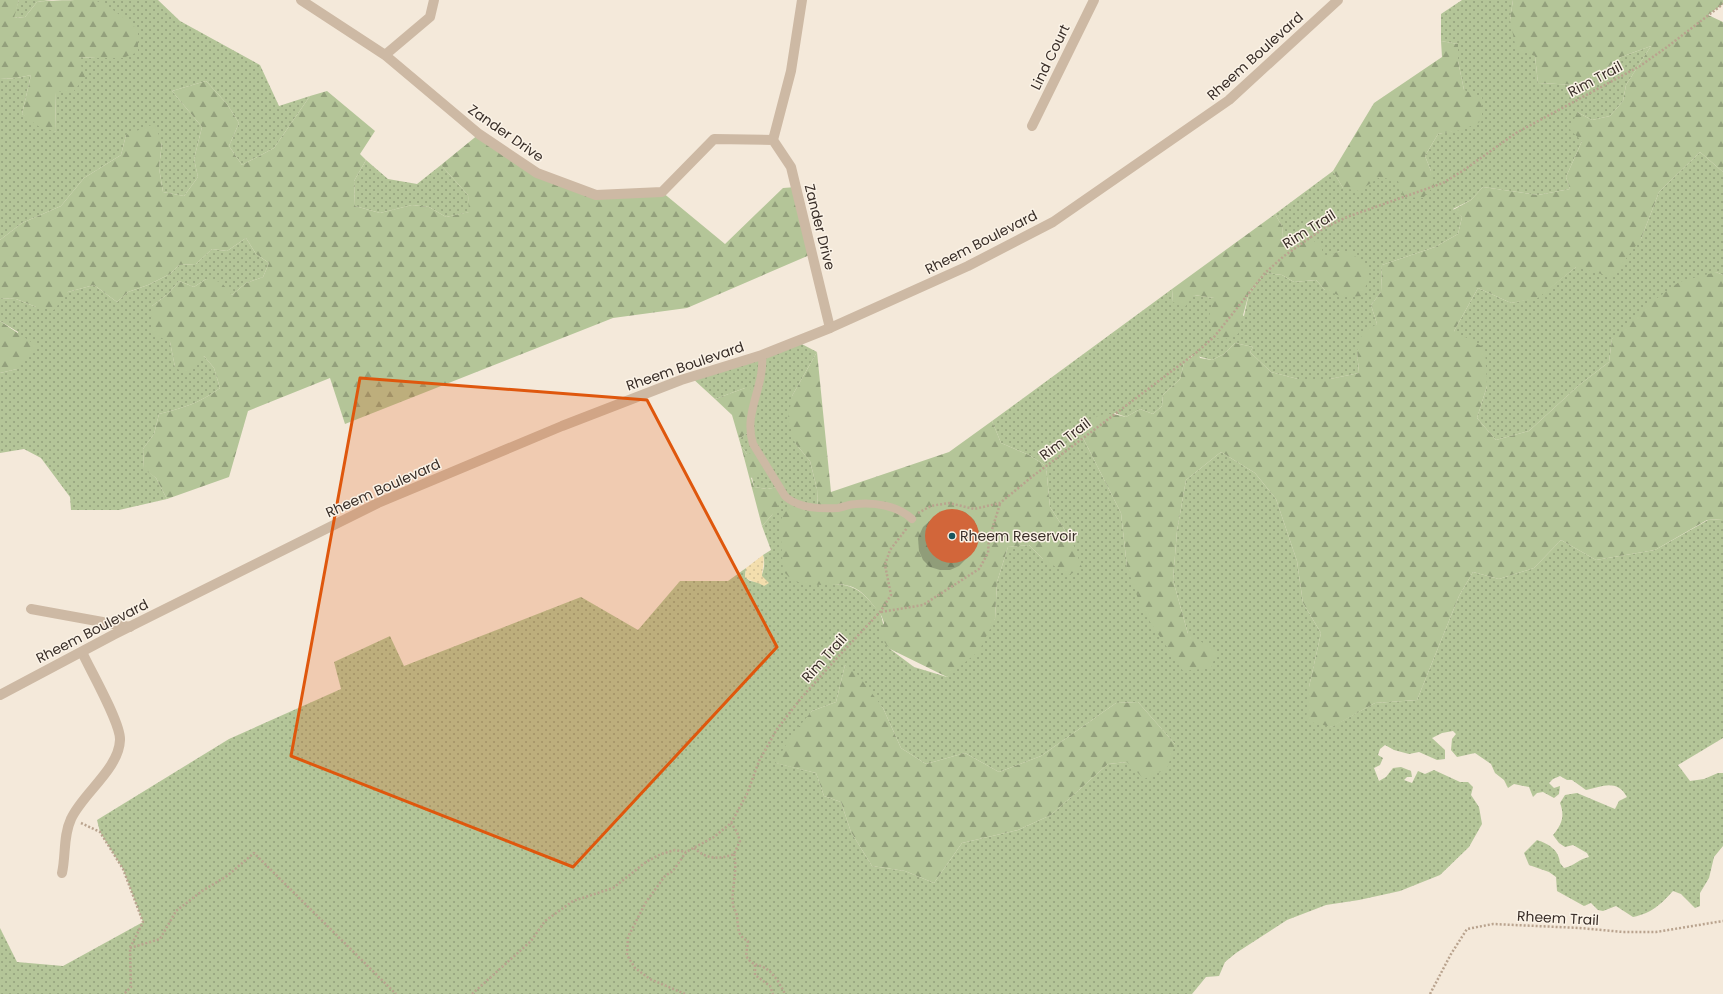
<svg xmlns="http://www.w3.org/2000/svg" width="1723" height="994" viewBox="0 0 1723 994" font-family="Poppins,sans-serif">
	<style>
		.grass { fill: url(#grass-dots); fill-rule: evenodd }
		.forest { fill: url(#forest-firs) }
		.sand { fill: url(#sand-dots) }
		.shadow { fill: #0003 }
		.building { fill: #d2663a }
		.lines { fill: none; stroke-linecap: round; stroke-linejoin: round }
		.path { stroke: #b9a38e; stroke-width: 2.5; stroke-dasharray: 2 2; stroke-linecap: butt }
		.service { stroke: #cdb9a4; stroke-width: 8 }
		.minor { stroke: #cdb9a4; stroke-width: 10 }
		.tertiary { stroke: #cdb9a4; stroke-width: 10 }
		.marked { fill: #df570d; fill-opacity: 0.2; stroke: #df570d; stroke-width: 3; stroke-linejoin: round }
		.poi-dot { fill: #18565e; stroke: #fbf3e7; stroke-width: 1.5 }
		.labels { text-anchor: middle; stroke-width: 3; stroke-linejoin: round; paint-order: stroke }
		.street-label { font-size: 14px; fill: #382d27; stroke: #fbf3e7 }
		.poi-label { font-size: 14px; fill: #382d27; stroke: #fbf3e7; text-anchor: start }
	</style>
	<defs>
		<pattern id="grass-dots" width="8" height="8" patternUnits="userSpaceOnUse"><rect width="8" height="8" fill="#b4c598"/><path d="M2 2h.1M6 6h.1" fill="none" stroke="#93a07c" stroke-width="1.8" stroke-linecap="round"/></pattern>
		<pattern id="forest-firs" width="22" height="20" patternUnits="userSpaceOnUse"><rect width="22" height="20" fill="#b4c598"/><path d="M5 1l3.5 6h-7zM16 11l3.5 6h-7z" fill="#93a07c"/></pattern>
		<pattern id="sand-dots" width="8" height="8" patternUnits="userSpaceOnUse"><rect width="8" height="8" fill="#f3dead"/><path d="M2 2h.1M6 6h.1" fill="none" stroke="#d1bf95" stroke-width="1.8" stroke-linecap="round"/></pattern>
	</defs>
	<rect width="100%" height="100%" fill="#f4e9da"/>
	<path class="grass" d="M19,0H51L37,2L25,17L13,18Z
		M92,0H158L180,21L260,65L279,106L310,96L274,148L242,165L229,146L239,123L227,104L206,81L172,91L202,127L194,159L198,177L184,196L163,192L159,168L162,142L126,135L121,155L84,178L61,206L22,223L0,240V79L17,78L31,75L22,114L56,132L55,92L78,57L96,58L94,0Z
		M1462,0H1513L1510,20L1535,56L1538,83L1577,85L1608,67L1621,57L1651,46L1626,85L1623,101L1610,116L1592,120L1577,112L1582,141L1566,177L1570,189L1538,195L1483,187L1471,200L1453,209L1462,217L1458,234L1435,247L1382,265L1381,292L1371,305L1377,324L1357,351L1359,373L1330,379H1298L1271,372L1250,352L1253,347L1235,343L1224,354L1212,360L1193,355L1184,363L1180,379L1163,395L1162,406L1153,414L1140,409L1126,417L1115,413L1083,438L1121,513L1127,567L1188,634L1173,580L1177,531L1186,480L1221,452L1255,473L1276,499L1297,561L1303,603L1321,633L1309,687L1331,727L1375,703L1417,700L1459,596L1473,572L1499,579L1534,568L1561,540L1596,560L1655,550L1708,520L1723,519V738L1678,765L1690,781L1704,779L1718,773H1723V846L1714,857L1709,878L1700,893V906L1695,908L1681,894L1673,891C1660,905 1652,913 1633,917L1616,906L1603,911L1598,910L1591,903L1584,906L1557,891L1556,877L1549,872L1529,865L1524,853L1537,840C1549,844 1559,850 1560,863L1564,868C1574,866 1579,859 1589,857L1587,853L1573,845L1565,847L1559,843L1553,835C1562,824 1565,816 1560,803L1565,795L1577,793L1615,809L1619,801L1627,797C1617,779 1603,786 1586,790L1572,780H1567L1560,776L1553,779L1549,783L1554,788L1560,786L1559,794L1554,798L1543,792L1537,793L1533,797L1529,787L1514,784L1508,788L1504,780L1495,773L1491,764L1475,753L1457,757L1451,750L1452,739L1456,734L1453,731L1442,733L1432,738L1445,750V759L1437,760L1419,752L1409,754L1394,750L1385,745L1380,749L1378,755L1383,758L1380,765L1374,768L1379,781L1386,777L1393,768L1401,767L1411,771L1412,777H1407L1404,780L1412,783L1418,771L1425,774L1434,770L1460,782H1468L1473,787L1471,795L1479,807L1482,824L1469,847L1440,875L1400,891L1359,900L1326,905L1287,920L1236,953L1225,962L1219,976L1206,977L1192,994H0V928L17,962L63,966L143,922L123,869L100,832L97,820L229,739L341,689L334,662L390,636L404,666L581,597L638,630L680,581H728L746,568L745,577L750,581L758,582C763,575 766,564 763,555L771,550L762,526L772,515L779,487L767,489L754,487L747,454L741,446L739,439L750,431L745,388L715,399L691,377L796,341L817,352L792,396L795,443L810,461L817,489L818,512L804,511L791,502L831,584C846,584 857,587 867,598C872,603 875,608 880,612L890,649L914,667L947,677L995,619L997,582L1008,547L1029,545L1043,559L1072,541L1050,507L1046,466L1029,455L1001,443L992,421L1172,289L1173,302L1194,295L1214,298L1244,316L1249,293L1265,273L1282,275L1294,282L1316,280L1325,290L1340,251L1324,258L1283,238L1282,226L1275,214L1333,171L1343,188L1380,177L1431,171L1425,156L1438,134L1462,129L1464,90L1458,61V44L1441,41V14ZM845,665L883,708L901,748L926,764L965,753L999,772L1041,756L1116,703L1138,702L1175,744L1127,762L1108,764L1051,815L1018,830L962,843L934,883L905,871L872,866L851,832L841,802L824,796L816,773L776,763L812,711L836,702Z
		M1700,152L1723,172V275L1716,272L1612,339L1609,362L1578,386L1529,431L1496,440L1477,418L1487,386L1454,331L1478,288L1511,303L1538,297L1576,267L1641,239L1659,192Z
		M366,160L388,179L417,184L441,165L468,195L470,212L446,217L429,207L412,205L380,213L355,206L354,181Z
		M246,238L256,254L269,263L263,277L246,283L232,295L206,279L194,287L179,281L169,293L152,306L170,342L175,367L204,356L214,368L220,388C200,403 183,408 159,414L154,434L143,449L144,468L156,478L167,499L119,510H71L70,497L41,458L24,449L0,453V373L17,369L18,332L0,321V298L16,299L36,307L68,292L94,285L117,302L128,292L148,285L170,274L179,265L196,264L212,249L227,251Z"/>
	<path class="forest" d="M0,0H19L14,18L25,17L37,2C49,0 84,0 94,0C111,6 125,19 138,30V52L123,58H96L78,57L85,77L73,92H55L56,132L38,126L22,114L31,75L17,78L0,79Z
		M1513,0H1723V4L1708,15L1723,22V172L1700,152L1659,192L1641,239L1612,277L1576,267L1538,298L1511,303L1478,288L1454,331L1485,348L1487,386L1477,418L1496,440L1529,431L1578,386L1609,362L1612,339L1637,313L1679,282L1716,272L1723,275V519L1707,520L1655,550L1596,560L1561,540L1534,568L1499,579L1473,572L1459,596L1417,700L1375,703L1332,727L1306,721L1309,687L1321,633L1303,603L1297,561L1276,499L1255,473L1221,452L1186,480L1177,531L1173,580L1188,634L1217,651L1211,668L1183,671L1142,610L1127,567L1121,513L1083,438C1085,433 1086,427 1089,423C1098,411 1114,413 1126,417L1140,409L1153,414L1162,406L1163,395L1180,379L1184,363L1197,352L1200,358L1212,360L1224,354L1235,343L1253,347L1250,352L1271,372L1298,379H1330L1359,373L1357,351L1362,333L1377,324L1371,305L1381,292L1382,265L1435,247L1458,234L1462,217L1453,210L1471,200L1483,187L1538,195L1570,189L1566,177L1582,141L1570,130L1577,112L1592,120L1610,116L1623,101L1626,85L1651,46L1621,57L1608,67L1577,85L1538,83L1535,56L1516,49L1510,20Z
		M1441,41L1458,44V61L1464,90L1482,97V121L1462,130L1438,134L1425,156L1431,171L1434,186L1423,198L1404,197L1398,181L1380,177L1359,191L1343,188L1333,171L1374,103L1442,57Z
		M206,81L227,104L239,123L229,146L242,165L274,148L310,96L327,91L375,131L360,154L366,160L354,181L355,206L380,213L412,205L429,207L446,217L469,212L468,195L441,165L479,134L537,173L596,195L662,192L725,244L783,188L796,187L812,254L687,308L613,318L345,424L330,378L248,411L229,477L167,499L156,478L144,469L143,449L154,434L159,414C183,408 200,403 220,388L214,368L204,356L186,375L175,367L170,342L151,333L152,306L169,293L179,281L194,287L206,279L221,282L232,295L246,283L263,277L269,263L256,254L246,238L227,251L212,249L196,264L179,265L170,274L148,285L128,292L117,302L94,285L68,292L54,310L36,307L16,299L0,298V240L22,223L61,206L84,178L121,155L126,135L154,124L162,142L159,168L163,192L184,196L198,177L194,159L202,127L172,91Z
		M1275,214L1282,226L1283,238L1304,234L1321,246L1324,257L1340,251H1350L1369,271L1364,296L1343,297L1325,290L1316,280L1294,282L1282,275L1265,273L1249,293L1238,334L1223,340L1214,337L1209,317L1214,298L1194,295L1184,308L1173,302L1172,289Z
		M0,321L37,346L17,369L0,373Z
		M817,352L831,492L949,452L992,421L1001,443L1029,455L1046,466L1050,507L1072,541L1082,568L1069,575L1043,559L1029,545L1008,547L997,582L995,619L979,651L947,677L890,649L878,634L884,623C881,612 879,613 873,605C849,573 835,590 804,583C800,582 795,582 792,580C789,577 786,574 783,571L780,521L791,502L803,505L804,511H818L817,489L810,461L795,443L788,419L792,396Z
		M745,388L758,391L750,431L739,439L732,415L715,399Z
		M741,446L747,454L759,451L764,460L761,473L751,478L754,487L767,489L779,487L785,496L772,515L762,526Z
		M845,665L858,675L883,708L901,748L926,764L965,753L999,772L1041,756L1116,703L1138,702L1175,744L1167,769L1144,779L1127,762L1108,764L1051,815L1018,830L962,843L934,883L905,871L872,866L851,832L841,802L824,796L816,773L775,763L792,735L812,711L836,702Z"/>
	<path class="sand" d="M763,555C765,563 762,569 762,576L769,583L764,586C758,582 751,582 745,577L746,568Z"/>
	<path class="shadow" d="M949,510H957L965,512L974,520L979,532L978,542L974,551L959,566L950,570H940L930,567L923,560L919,551L918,538L923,527L932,519L938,514Z"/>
	<path class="building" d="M925 536a27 27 0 1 1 54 0a27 27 0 1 1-54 0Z"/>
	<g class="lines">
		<path class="path" d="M918,513L931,506L949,503L974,509L1000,503L1033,476L1197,352L1214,337L1265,273L1284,256L1324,228L1347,217L1443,183L1464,170L1516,133L1640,66L1667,47L1723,4
			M881,612L923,605L979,569L988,553L989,539L1000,504
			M81,823L100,832L123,869L143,922L130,948L131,987L124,994
			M694,848C706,859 719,860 734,854L740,841L737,832L731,823
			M734,854C738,874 731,887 733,905C734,909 737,913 737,917C739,928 736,935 748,941L746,956C754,968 759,963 768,970C775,975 781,986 785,994
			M130,948L160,939L176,911L202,891L227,876L254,853L396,994
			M755,965V975L770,986L773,994
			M472,994L531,941L545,921L573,901L613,888L646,862L661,854L675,850L686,852
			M685,994L650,979L635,968L627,955L628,937L646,902L665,876L673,871L686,852L714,837L731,823L747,794L759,761L777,729L802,697L837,658L880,612L891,595L885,565L890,550L907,528
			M1430,994L1451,954L1467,929L1493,924L1580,928L1623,932H1656L1723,921"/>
		<path class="service" d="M762,355C765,387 743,412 753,444L785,496C797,508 821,509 838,508C844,507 850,504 856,504C875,502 898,506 912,519"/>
		<path class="minor" d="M301,0L385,55L479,134L537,173L596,195L662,192L714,139L773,140L791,167L830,328
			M385,55L430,17L434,0
			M1032,126L1094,0
			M773,140L791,71L802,0
			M31,609L130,627
			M62,873C66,855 63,836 71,819C82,794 119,769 120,740C121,723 90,670 82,652"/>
		<path class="tertiary" d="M0,695L113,635L378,503L562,426L681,380L762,355L830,328L968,266L1053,222L1229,100L1338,0"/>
	</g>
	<path class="marked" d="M360,378L647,400L777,647L573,867L291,756Z"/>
	<circle class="poi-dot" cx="952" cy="536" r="4"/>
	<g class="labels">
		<g class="street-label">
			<text transform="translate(1255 56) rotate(-42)" y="5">Rheem Boulevard</text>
			<text transform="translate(1050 57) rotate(-64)" y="5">Lind Court</text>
			<text transform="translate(1595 79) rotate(-28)" y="5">Rim Trail</text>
			<text transform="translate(506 133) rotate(35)" y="5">Zander Drive</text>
			<text transform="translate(820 227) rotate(76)" y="5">Zander Drive</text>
			<text transform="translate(1309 229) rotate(-32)" y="5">Rim Trail</text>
			<text transform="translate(981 242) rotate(-27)" y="5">Rheem Boulevard</text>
			<text transform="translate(685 366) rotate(-19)" y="5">Rheem Boulevard</text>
			<text transform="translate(1065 439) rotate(-37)" y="5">Rim Trail</text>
			<text transform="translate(383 488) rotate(-24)" y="5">Rheem Boulevard</text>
			<text transform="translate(92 631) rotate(-27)" y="5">Rheem Boulevard</text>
			<text transform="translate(824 658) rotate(-48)" y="5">Rim Trail</text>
			<text transform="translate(1558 918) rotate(3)" y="5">Rheem Trail</text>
		</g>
		<g class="poi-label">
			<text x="960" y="541">Rheem Reservoir</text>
		</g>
	</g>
</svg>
